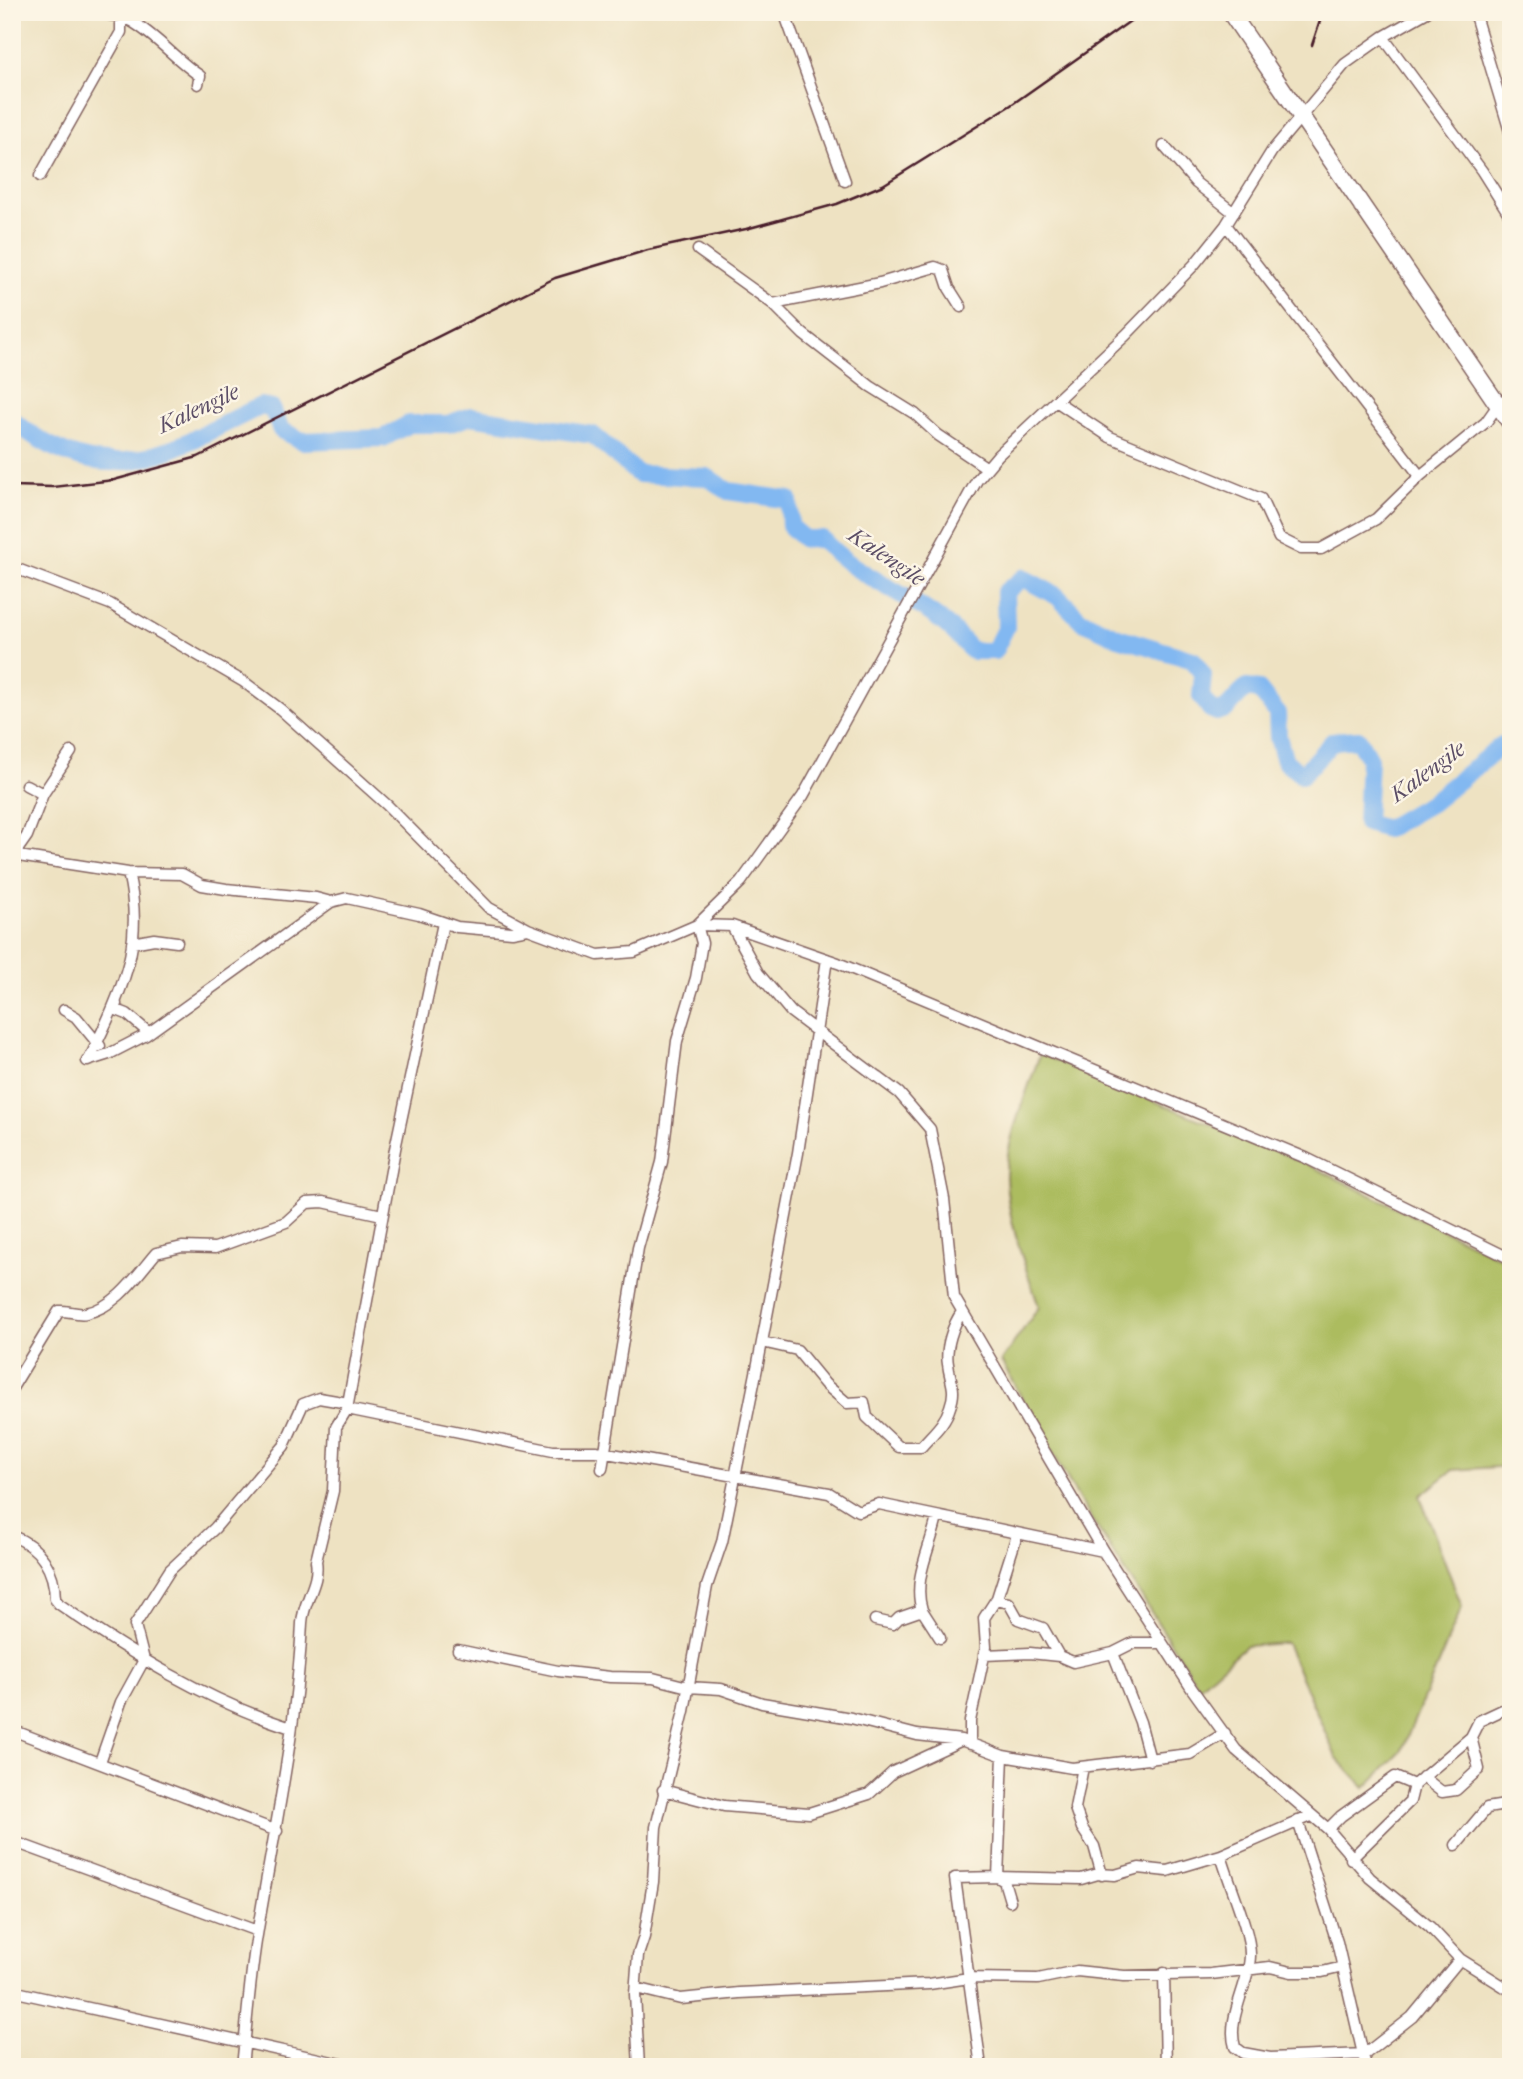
<svg xmlns="http://www.w3.org/2000/svg" width="1523" height="2079" viewBox="0 0 1523 2079" font-family="'IM FELL French Canon',serif">
	<style>
		.green { fill: #acbc5f; stroke: #7b6e45; stroke-width: 2 }
		.lines { fill: none; stroke-linecap: round; stroke-linejoin: round }
		.river { stroke: #82b8f1; stroke-width: 18 }
		.minor-casing { stroke: #836360; stroke-width: 13 }
		.trunk-casing { stroke: #836360; stroke-width: 19 }
		.minor { stroke: #fff; stroke-width: 10 }
		.trunk { stroke: #fff; stroke-width: 16 }
		.rail { stroke: #4a1f2b; stroke-width: 2.5 }
		.labels { text-anchor: middle; stroke-width: 5; stroke-linejoin: round; paint-order: stroke }
		.water-label { font-size: 23px; font-style: italic; fill: #5b4d66; stroke: #fcf5e5 }
	</style>
	<rect width="100%" height="100%" fill="#fcf5e5"/>
	<filter id="ink" filterUnits="userSpaceOnUse"><feTurbulence type="fractalNoise" baseFrequency=".0143" numOctaves="2"/><feDisplacementMap in="SourceGraphic" scale="14" xChannelSelector="R" yChannelSelector="G"/><feConvolveMatrix kernelMatrix="1 2 1 2 8 2 1 2 1" color-interpolation-filters="sRGB"/></filter>
	<filter id="wash" filterUnits="userSpaceOnUse"><feTurbulence type="fractalNoise" baseFrequency=".00686" numOctaves="4" result="noise"/><feDisplacementMap in="SourceGraphic" scale="28" xChannelSelector="R" yChannelSelector="G"/><feGaussianBlur stdDeviation="1.57" result="paint"/><feColorMatrix in="noise" values="0 0 0 0 0 0 0 0 0 0 0 0 0 0 0 0 0 1.4 0 .05"/><feComposite in="paint" operator="in"/></filter>
	<g filter="url(#wash)">
		<rect width="100%" height="100%" fill="#eee2c2"/>
		<path class="green" d="M1040,1054L1305,1163L1511,1263V1466L1453,1470L1420,1496L1462,1607L1401,1752L1365,1788L1336,1757L1286,1643L1245,1646L1199,1687L1079,1499L1001,1361L1039,1307C1025,1265 1008,1223 1006,1178C1005,1141 1028,1090 1040,1054Z"/>
		<g class="lines">
			<path class="river" d="M12,420C110,498 164,452 261,406L272,409L281,430L302,441L383,438L409,424H448L471,416L593,435L638,474L707,477L728,491L789,500L790,526L804,539H822C852,574 903,591 940,620C952,628 962,640 972,651H994L1006,627L1005,592L1023,578L1057,596L1081,620L1118,637L1193,660L1203,675L1201,696L1210,709L1217,712L1226,709L1246,688L1259,690L1277,713L1278,737L1285,761L1302,775L1333,741L1358,739L1369,759L1366,823L1386,829L1431,803L1502,745L1511,752"/>
		</g>
	</g>
	<g filter="url(#ink)">
		<g class="lines">
			<defs>
				<path id="minor" d="M93,12C105,15 120,15 131,21C157,36 176,60 200,76L198,84
					M784,12L845,181
					M1474,12L1511,135
					M1383,37L1482,171L1511,217
					M1164,146L1196,183L1234,213
					M40,176L121,32V17
					M1226,225L1420,476
					M698,250L773,304L803,334L870,386L915,414L938,435L987,468
					M773,304L880,283L935,267L943,270L949,288L961,307
					M1056,401L1110,437L1261,499L1279,538L1301,549H1321L1376,519L1420,476L1486,422L1498,405L1511,395
					M12,567L110,604L244,682L280,709L387,805L489,908L528,929L598,955L634,952L697,925L741,882L803,796L977,480L998,455L1126,335L1194,265L1226,225L1272,151L1345,64L1383,37L1427,12
					M26,785L43,794
					M12,855L128,873L182,874L202,885L226,889L316,898L331,902L347,898L419,914L457,927L512,932L528,929
					M13,856L27,836L43,794L71,752
					M732,926L758,973L791,1012L899,1093L930,1129L944,1199L954,1297L1103,1551L1192,1689L1236,1750L1328,1829L1370,1878L1430,1927L1460,1959L1511,1991
					M132,943L154,939L177,942
					M116,1004L114,1009L127,1014L149,1033
					M64,1010L76,1017L100,1046
					M87,1061L109,1054L146,1035L331,902
					M88,1061C94,1051 97,1042 102,1032C128,977 143,934 128,873
					M762,1342L797,1350L825,1384L847,1403L864,1402L867,1417L899,1447H921C932,1434 945,1424 950,1407C957,1388 950,1382 948,1364C945,1349 953,1324 962,1312
					M12,1388L59,1311C68,1310 77,1315 86,1313C117,1307 137,1275 156,1253L182,1247L215,1248L286,1222L307,1203L323,1202L382,1215
					M347,1409L553,1451H596L829,1493L858,1511L879,1504L1103,1551
					M602,1469L638,1248L662,1162L677,1041L696,978L702,943L697,925L732,926L838,963L1306,1158L1511,1259
					M12,1536C40,1546 55,1570 55,1599L59,1604C131,1654 207,1701 291,1728
					M996,1600L1009,1603L1018,1619L1043,1628L1059,1656L1073,1662L1113,1653
					M922,1610C912,1580 931,1547 937,1517
					M875,1620L893,1624L899,1618L922,1610L940,1638
					M458,1650L558,1671L610,1677L653,1678L688,1687L721,1689L762,1703L851,1718L917,1735L961,1740L1003,1756L1072,1768L1190,1754L1225,1733
					M984,1655L1030,1653L1059,1656
					M12,1730L277,1831
					M970,1744V1721L986,1647L984,1618L997,1598L1017,1535
					M1150,1760L1140,1722L1113,1653L1133,1643H1161
					M100,1762L121,1702L144,1660L135,1625L170,1570L215,1528L284,1446L303,1404L319,1398L348,1403
					M1083,1767L1075,1808L1082,1828L1094,1846L1102,1875
					M1423,1777L1442,1792L1456,1790L1479,1769L1471,1737
					M663,1790L724,1806L809,1813L869,1794L893,1772L960,1741
					M1311,1816L1221,1855C1228,1881 1251,1932 1250,1956C1249,1986 1226,2018 1235,2047L1243,2053L1270,2058L1365,2054L1412,2017L1460,1959
					M1298,1821L1337,1942L1366,2067
					M1328,1829L1341,1816L1395,1777L1414,1785L1471,1737L1479,1721L1511,1706
					M12,1841L257,1931
					M1456,1845L1487,1808L1511,1804
					M1351,1859L1410,1801L1414,1785
					M998,1877L1081,1879L1098,1874L1115,1875L1139,1868L1167,1871L1221,1855
					M998,1877L1004,1881L1010,1901
					M1164,1973L1166,2067
					M636,1988L681,1999L739,1993L929,1984L969,1978L1038,1979L1077,1971L1124,1976L1211,1974L1270,1967L1291,1972H1322L1343,1967
					M12,1991L355,2067
					M242,2067C247,2021 250,1974 258,1929C275,1827 297,1725 302,1623C303,1601 320,1583 316,1561L333,1491L336,1427L347,1409L395,1149L443,923
					M639,2067L635,1994L638,1955L644,1937L653,1882L656,1827L684,1711L707,1586L722,1542L758,1363L798,1153L827,959
					M981,2067L955,1878L998,1877L1003,1756"/>
				<path id="trunk" d="M1230,12L1511,424"/>
			</defs>
			<use href="#minor" class="minor-casing"/>
			<use href="#trunk" class="trunk-casing"/>
			<use href="#minor" class="minor"/>
			<use href="#trunk" class="trunk"/>
			<path class="rail" d="M1312,45L1323,12
				M12,486L53,487L114,480L198,457L555,278L648,250L746,229L837,204L883,185L1011,105L1143,12"/>
		</g>
	</g>
	<g class="labels">
		<g class="water-label">
			<text transform="translate(198 408) rotate(-25)" y="8">Kalengile</text>
			<text transform="translate(887 556) rotate(34)" y="8">Kalengile</text>
			<text transform="translate(1427 771) rotate(-36)" y="8">Kalengile</text>
		</g>
	</g>
	<rect width="1523" height="2079" fill="none" stroke="#fcf5e5" stroke-width="42"/>
</svg>
